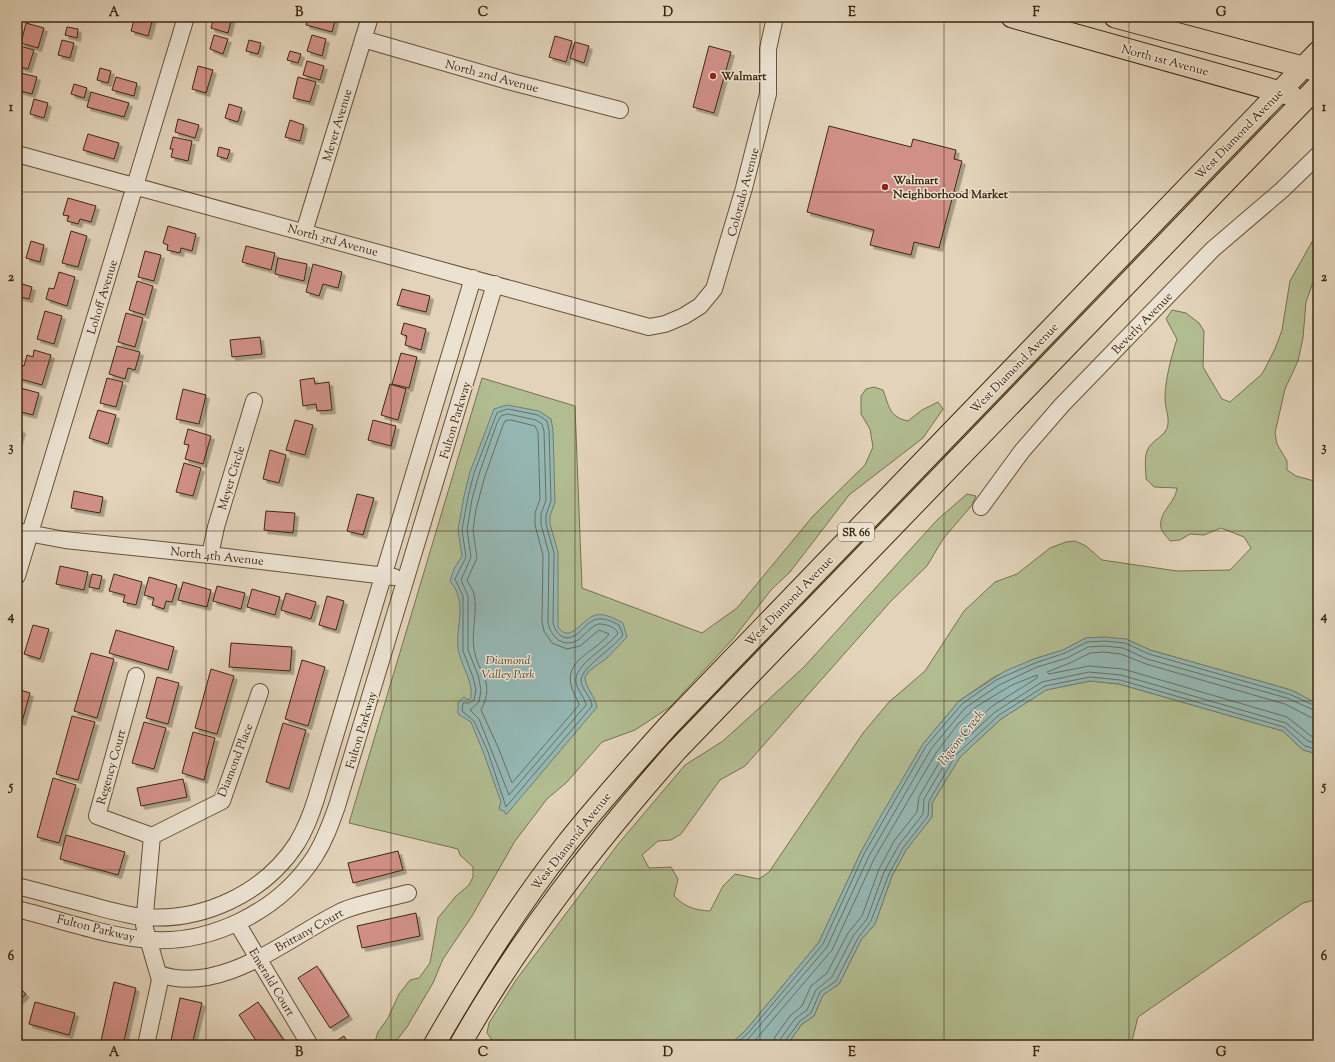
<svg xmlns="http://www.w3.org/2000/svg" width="1335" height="1062" viewBox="0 0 1335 1062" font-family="'Sorts Mill Goudy',serif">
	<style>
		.green { fill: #b2bc91; stroke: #787250 }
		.water { fill: #95b7b4; stroke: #727e72 }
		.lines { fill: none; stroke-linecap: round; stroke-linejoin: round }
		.shore { stroke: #697061; stroke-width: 1 }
		.building { fill: #d19087; stroke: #3d280e; filter: url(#shadow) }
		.minor-casing { stroke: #665339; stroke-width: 18 }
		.major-casing { stroke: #3d280e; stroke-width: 23 }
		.minor { stroke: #ece2d2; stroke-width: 16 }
		.major { stroke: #e2d3ba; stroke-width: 21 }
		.grid { fill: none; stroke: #3d280e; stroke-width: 1; stroke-opacity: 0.55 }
		.poi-dot { fill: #8f2418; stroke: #ece2d2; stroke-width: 1.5 }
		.labels { text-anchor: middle; stroke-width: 3; stroke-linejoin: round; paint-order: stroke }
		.shield { fill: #ece2d2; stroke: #726049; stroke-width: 1 }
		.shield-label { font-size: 11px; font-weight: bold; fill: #3d280e }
		.street-label { font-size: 12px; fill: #3d280e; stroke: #ece2d2 }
		.poi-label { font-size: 12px; font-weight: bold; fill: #3d280e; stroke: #ece2d2; text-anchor: start }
		.park-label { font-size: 12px; font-style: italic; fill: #544628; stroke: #ece2d2 }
		.water-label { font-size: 13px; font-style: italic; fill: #534c38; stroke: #ece2d2 }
		.neatline { fill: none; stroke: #3d280e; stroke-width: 1.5 }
		.grid-label { font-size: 13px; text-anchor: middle; font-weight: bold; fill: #3d280e }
	</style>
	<defs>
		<filter id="shadow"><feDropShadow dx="3.5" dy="3.5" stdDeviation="0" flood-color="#0004"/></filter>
	</defs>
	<rect width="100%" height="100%" fill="#e2d3ba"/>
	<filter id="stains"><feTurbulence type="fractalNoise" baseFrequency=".005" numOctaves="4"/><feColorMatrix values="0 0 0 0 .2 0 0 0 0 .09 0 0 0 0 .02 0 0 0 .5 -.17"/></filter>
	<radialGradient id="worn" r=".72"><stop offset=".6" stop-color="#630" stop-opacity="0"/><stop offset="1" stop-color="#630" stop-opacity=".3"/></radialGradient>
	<path class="green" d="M1318,231V268L1306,302L1303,338L1298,361L1285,389L1275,433L1277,444L1287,461V470L1296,476L1318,482V704L1291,690L1150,650L1126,639L1086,638L1063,650L1034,659L994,677L959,701L923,744L861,852L819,942L746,1030L730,1045H502L494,1043L487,1033L489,1023L516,980L619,843L685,765L723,741L804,667L937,520L967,494L976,496L972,505L943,539L927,566L891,601L745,766L720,780L681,834L671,840L658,841L642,855L649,868L671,867L678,879L674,896C685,907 694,910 710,911L723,886L735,874L759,879L769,872L863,733L889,702L925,671L964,611L995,582L1017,574L1050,548L1066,542L1075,541L1086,546L1102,560L1177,571L1230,570L1251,548L1244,537L1221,528L1204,535L1190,534L1180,540L1170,541C1167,537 1162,532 1161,528C1158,512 1175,504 1177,488L1154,487L1146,479C1146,471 1144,459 1147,451C1151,439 1167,437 1168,424C1169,416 1165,407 1165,399C1165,380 1171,358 1177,339L1166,319L1172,310L1186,313L1199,323L1204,331L1203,367L1222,399L1230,402L1262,374L1275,349L1282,330L1290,281Z
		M482,378L575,406L582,588L702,633L737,608L813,516L865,465L873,447L870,429L861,414V396L866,389L874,387L883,390C889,406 889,417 908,421L922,410L938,402L943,409L923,438L849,495L790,572L771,590L733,639L670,707L635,730L602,742L567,782L547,799L515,841L472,916L443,959L433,983L407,1027L393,1045H374L378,1032L388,1018L399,994L410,980L419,978L430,963L438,918L455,897L469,885L473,877V867L460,855L458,849L349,823Z
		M1090,681L1119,684L1283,731L1303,750L1318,754V899L1303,903L1138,1017L1131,1045H787L802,1024L814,1016L823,995L839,984L861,940L875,924L892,876L906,850L932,817V803L960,757L1001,719L1046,690Z"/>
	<path class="water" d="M507,405L539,411L551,419L553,430L555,502L550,516V524L558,552V627C571,645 582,618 596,615C605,613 615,619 623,623L627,637L607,658L589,671L585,677C585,687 595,696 597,707L506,815L504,811L500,810L499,808L501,802L484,754L471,722L458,714V702L464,697L468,700L471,698C473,681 463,669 459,653C453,629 470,605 450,581L454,569L462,556L458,530L464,496L470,472L494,409Z
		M1105,637L1126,639L1150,650L1291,690L1318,704V754L1303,750L1283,731L1119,684L1090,681L1046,690L1001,719L960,757L932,803V817L906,850L892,876L875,924L861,940L839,984L823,995L814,1016L802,1024L787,1045H730L746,1030L819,942L861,852L879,819L923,744L959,701L1005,671L1034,659L1063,650L1086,638Z"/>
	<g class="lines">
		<path class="shore" d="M508,409L538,415L547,421L549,430L551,501L546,515V524L554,553L553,622C554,628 557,634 563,637C578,642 585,620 598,619C606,618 613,622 619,625L623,635C614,648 580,668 581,681C582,690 592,698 592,706L506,807L488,752L474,721L462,711L463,703H469L474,700L476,690L473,677L463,651V596L455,579L466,557L462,530L468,497L474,473L497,413Z
			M508,414L536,420L542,424L544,431L546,500L541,514V524L549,554L548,622C550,636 563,649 578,640C585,635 590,627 598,624C605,624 615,626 618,633C607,649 573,664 576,683C578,691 585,698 586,705L509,795L479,719L470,710L479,702L481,690L478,675L468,650V596L461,580L471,557L467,530L472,499L479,474L497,423L501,416Z
			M511,420L535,426L538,432L540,499L535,513V525L543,555L542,622L544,631L552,643L567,649L580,646L599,630L609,634C597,651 565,659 571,685C572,692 578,699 579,705L512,783L498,747L481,710C496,680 478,675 474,649C471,631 478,612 474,594C473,589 469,585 467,580L477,558L473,530L476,509L485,476L503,425L505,421Z
			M1318,718L1310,717L1285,704L1146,664L1121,654L1104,652L1090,653L1070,663L1047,672L1049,674L1089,666L1123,669L1287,717L1311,736L1318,738
			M735,1045L749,1032L823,944L864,854L926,746L962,704L996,680L1035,663L1065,653L1087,642L1105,641L1125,643L1149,654L1289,694L1318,707
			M743,1045L827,947L869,856L931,749L965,708L999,685L1037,667L1067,658L1088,647L1105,646L1123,648L1147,659L1287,698L1318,712
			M751,1045L832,950L874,859L936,753L958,724L977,706L1012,685L1037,675V678L991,707L947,749L919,797L917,812L894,841L879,869L862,916L848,933L827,973L811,986L802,1006L790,1016L775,1037L773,1045
			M779,1045L781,1038L795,1019L807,1010L816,990L832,977L853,936L867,919L884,872L899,845L923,814L924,799L952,752L995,712L1042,682L1089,672L1121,675L1286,723L1308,741L1318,744
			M784,1045L785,1041L800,1021L811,1013L820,992L836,981L858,938L871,921L889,874L903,848L928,816L929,801L956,755L999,715L1045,686L1090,677L1120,680L1284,727L1305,746L1318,750"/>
	</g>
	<path class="building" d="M135,17L153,18L148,36L131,31Z
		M209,17H232L228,33L211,28L213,21L208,20Z
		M308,17H336L332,32L306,25Z
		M26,23L44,28L38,48L21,43Z
		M67,27L78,29L77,38L65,35Z
		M214,35L228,39L223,54L210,49Z
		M312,35L326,39L322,56L307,51Z
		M555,36L572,41L566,62L549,57Z
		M62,40L74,43L70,58L58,55Z
		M249,40L261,43L258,54L246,51Z
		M575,42L589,46L584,63L570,58Z
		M20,46L34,50L28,69L17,66V57Z
		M709,46L731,52L714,113L693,107Z
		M290,51L301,54L298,63L287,60Z
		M307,61L324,66L320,80L303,75Z
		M198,66L213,70L206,93L192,89Z
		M100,68L111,71L108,83L97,80Z
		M17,72L37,77L32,94L17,90Z
		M116,77L137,83L134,96L112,90Z
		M298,77L316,82L310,102L293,98Z
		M74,84L87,88L84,98L71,94Z
		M91,92L129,103L124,117L87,107Z
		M34,99L48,103L44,118L30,114Z
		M229,104L242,108L238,122L225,118Z
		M178,119L199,125L195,138L175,132Z
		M290,120L304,125L300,141L285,137Z
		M829,126L911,147L913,139L956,150L954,159L962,161L939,248L914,242L911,255L870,245L874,230L807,212Z
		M88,134L119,143L114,159L83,150Z
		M173,137L192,141L188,161L171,157L173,149H170Z
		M219,147L230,150L227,159L217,156Z
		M68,198L96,206L91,222L80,219L78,224L67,221L69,216L63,215Z
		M168,226L196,234L192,251L181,248L180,253L167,250L168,245L163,243Z
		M71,231L87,236L78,267L62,263Z
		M31,241L44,245L40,262L26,258Z
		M246,246L275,253L271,270L242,262Z
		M145,251L161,255L154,281L138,277Z
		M278,258L307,264L304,281L275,274Z
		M313,264L342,272L338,288L323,284L319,296L306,292Z
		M59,272L75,277L67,306L46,299L49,288L54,289Z
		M137,281L153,286L145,315L129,310Z
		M19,283L32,287L29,299L17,296Z
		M402,289L430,296L426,312L397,305Z
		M45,311L62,316L54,344L37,339Z
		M126,313L143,318L135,347L118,342Z
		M404,323L426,329L421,350L405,345L407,336L401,334Z
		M260,337L262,354L232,357L230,340Z
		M117,346L140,352L135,370L128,368L125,379L109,374Z
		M34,350L51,355L42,385L17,378L18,364L24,366L27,355L33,357Z
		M401,353L417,357L409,388L392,384Z
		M107,378L123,382L116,407L100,403Z
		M314,378L315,384L329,382L332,410L317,411L316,404L303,406L300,380Z
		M390,384L406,389L398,420L381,415Z
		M17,387L39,393L33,415L17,411Z
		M183,389L206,395L199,424L176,419Z
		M98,410L116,415L108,444L89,438Z
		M295,420L313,425L305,455L286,450Z
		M373,420L396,426L391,446L368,440Z
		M17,428L22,430L17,447Z
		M188,429L211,436L203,464L185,459L189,445L184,444Z
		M270,450L286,455L279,483L263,479Z
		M184,463L201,468L193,496L176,492Z
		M74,491L103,497L100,513L71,508Z
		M357,494L374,498L363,535L347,531Z
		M266,511L295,513L293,533L264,530Z
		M60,566L88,572L84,590L56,584Z
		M92,574L102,576L99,589L89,587Z
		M114,574L142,582L136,605L123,602L125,595L109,591Z
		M149,577L177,585L172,602L166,601L164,609L152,605L154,598L144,595Z
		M183,582L211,590L207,607L178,600Z
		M217,586L245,593L241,609L213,601Z
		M252,589L280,597L275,615L247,607Z
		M286,593L316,602L311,619L281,610Z
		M327,596L344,601L336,630L319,625Z
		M33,625L49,629L40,659L24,654Z
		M116,630L174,647L168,670L109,653Z
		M231,643L292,647L290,671L229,667Z
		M91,653L114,659L97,718L74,711Z
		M302,660L325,667L308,726L285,719Z
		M211,669L234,676L217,734L195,728Z
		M157,677L179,683L168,724L146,718Z
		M17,689L30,693L22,722L17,720Z
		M72,716L95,722L78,780L56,774Z
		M144,722L166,728L154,769L132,763Z
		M283,723L306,730L289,789L266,782Z
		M193,732L215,738L204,780L182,773Z
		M53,778L76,785L59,843L37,837Z
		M183,779L187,797L141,806L137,788Z
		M66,835L125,852L118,875L60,859Z
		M398,851L403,870L353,883L348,863Z
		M416,913L420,936L362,948L357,926Z
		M317,966L349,1016L330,1028L298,978Z
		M114,982L136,988L123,1045L101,1041Z
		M17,986L26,994L17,1003Z
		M180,998L202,1003L192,1045H170Z
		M35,1002L75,1013L69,1035L29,1024Z
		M258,1002L287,1045H259L239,1015Z
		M344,1036L349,1045H330Z"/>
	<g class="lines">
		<defs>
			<path id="minor" d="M363,39L512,82L620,110
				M17,154L649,327L665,324L684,316L700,306L714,289L744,188L768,94V49L775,17
				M304,232L370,17
				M981,507L1022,451L1062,405L1213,249L1282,190L1318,155
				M17,531L65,540L210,555L394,577
				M210,555L216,527L254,401
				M17,576L186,17
				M136,676L97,816L152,836
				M152,836L222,801L260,692
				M17,886C41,892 66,899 90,905C108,910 125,915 143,917C202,922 264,894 297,843C305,830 311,815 316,799L473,278
				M17,909C58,919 99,934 141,939C208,947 279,912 315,856C325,840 331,823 337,806L495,284
				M237,923L308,1042
				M159,974C221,996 288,938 340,912C356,904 390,898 408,893
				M146,1045L160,980L144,925L152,836"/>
			<path id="major" d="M1012,17L1291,95
				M1115,17L1314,70
				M434,1045C473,977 515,910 564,847C597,805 633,765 669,725L1318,52
				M460,1045C520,938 596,842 677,750L1318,86"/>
		</defs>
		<use href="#minor" class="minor-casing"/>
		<use href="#major" class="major-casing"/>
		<use href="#minor" class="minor"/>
		<use href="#major" class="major"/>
	</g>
	<path class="grid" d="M206,17V1045M391,17V1045M575,17V1045M760,17V1045M944,17V1045M1129,17V1045M17,192H1318M17,361H1318M17,531H1318M17,701H1318M17,870H1318"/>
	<g class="poi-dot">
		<circle cx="713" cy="76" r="4"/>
		<circle cx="885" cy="187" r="4"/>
	</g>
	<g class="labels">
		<rect class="shield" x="838" y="523" width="36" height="18" rx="3"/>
		<g class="shield-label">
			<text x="856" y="536">SR 66</text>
		</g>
		<g class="street-label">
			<text transform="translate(1165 60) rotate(15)" y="4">North 1st Avenue</text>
			<text transform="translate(492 76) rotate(15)" y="4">North 2nd Avenue</text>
			<text transform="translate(337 125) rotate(-73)" y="4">Meyer Avenue</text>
			<text transform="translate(1239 134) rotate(-46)" y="4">West Diamond Avenue</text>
			<text transform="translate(743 192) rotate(-75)" y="4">Colorado Avenue</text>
			<text transform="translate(333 240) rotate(15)" y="4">North 3rd Avenue</text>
			<text transform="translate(102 297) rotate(-73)" y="4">Lohoff Avenue</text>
			<text transform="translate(1142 323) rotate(-46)" y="4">Beverly Avenue</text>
			<text transform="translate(1014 368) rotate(-46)" y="4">West Diamond Avenue</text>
			<text transform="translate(455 420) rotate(-73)" y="4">Fulton Parkway</text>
			<text transform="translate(231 478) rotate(-73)" y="4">Meyer Circle</text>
			<text transform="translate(217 556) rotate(6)" y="4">North 4th Avenue</text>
			<text transform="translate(789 601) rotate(-46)" y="4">West Diamond Avenue</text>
			<text transform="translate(361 730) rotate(-73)" y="4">Fulton Parkway</text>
			<text transform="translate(235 760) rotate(-69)" y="4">Diamond Place</text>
			<text transform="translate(111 767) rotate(-74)" y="4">Regency Court</text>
			<text transform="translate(571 841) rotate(-52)" y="4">West Diamond Avenue</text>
			<text transform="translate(96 928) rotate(14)" y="4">Fulton Parkway</text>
			<text transform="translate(309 930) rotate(-29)" y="4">Brittany Court</text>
			<text transform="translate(272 982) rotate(59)" y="4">Emerald Court</text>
		</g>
		<g class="poi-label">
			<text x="721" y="80">Walmart</text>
			<text x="893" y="184">Walmart<tspan x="893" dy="14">Neighborhood Market</tspan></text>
		</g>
		<g class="park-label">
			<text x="508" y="664">Diamond<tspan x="508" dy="14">Valley Park</tspan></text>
		</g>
		<g class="water-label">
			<text transform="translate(960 737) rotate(-52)" y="5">Pigeon Creek</text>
		</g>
	</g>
	<rect width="1335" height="1062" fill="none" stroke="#e2d3ba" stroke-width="44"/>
	<rect x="22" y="22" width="1291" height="1018" class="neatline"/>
	<g class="grid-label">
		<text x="114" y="16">A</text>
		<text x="299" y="16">B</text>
		<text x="483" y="16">C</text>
		<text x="668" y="16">D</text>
		<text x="852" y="16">E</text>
		<text x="1036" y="16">F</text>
		<text x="1221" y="16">G</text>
		<text x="11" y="111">1</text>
		<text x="1324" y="111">1</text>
		<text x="11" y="281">2</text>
		<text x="1324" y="281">2</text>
		<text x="11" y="451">3</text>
		<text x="1324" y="451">3</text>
		<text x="11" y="620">4</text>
		<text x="1324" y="620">4</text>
		<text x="11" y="790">5</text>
		<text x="1324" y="790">5</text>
		<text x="11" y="960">6</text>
		<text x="1324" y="960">6</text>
		<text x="114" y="1056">A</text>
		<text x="299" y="1056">B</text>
		<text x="483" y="1056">C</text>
		<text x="668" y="1056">D</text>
		<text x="852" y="1056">E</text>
		<text x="1036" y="1056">F</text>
		<text x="1221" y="1056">G</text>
	</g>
	<rect width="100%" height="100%" filter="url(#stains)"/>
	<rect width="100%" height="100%" fill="url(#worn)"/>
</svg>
